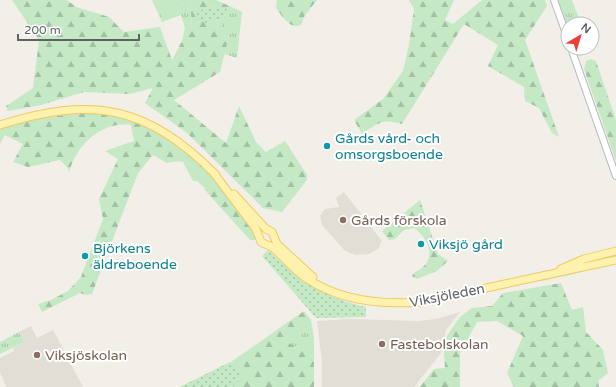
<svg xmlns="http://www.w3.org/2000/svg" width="616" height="387" viewBox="0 0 616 387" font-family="'Varela Round',sans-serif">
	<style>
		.education { fill: #e1ded6 }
		.grass { fill: url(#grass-tufts) }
		.forest { fill: url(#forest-firs) }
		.park { fill: url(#park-dots) }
		.pitch { fill: #c5e8c5 }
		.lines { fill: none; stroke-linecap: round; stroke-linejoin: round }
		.minor-casing { stroke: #b5b8bc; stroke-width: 8 }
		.major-casing { stroke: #f2c960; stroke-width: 9 }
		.minor { stroke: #fff; stroke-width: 6 }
		.major { stroke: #fff2af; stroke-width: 7 }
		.culture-dot { fill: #0f9aa8; stroke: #fff; stroke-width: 1.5 }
		.education-dot { fill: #8d6e63; stroke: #fff; stroke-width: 1.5 }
		.labels { text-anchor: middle; stroke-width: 4; stroke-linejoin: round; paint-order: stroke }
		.culture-label { font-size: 14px; fill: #0d838f; stroke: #fff; text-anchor: start }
		.education-label { font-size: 14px; fill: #785e54; stroke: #fff; text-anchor: start }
		.street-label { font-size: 14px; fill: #5f6368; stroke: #fff }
	</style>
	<defs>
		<pattern id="grass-tufts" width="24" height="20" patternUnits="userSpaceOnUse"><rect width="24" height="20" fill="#c5e8c5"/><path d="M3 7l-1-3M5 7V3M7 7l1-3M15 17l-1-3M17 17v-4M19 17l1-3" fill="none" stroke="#a3c0a4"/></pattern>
		<pattern id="forest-firs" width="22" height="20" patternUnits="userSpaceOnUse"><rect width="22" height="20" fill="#c5e8c5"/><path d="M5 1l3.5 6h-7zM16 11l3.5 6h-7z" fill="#a3c0a4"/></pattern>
		<pattern id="park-dots" width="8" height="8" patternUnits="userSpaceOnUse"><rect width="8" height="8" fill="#c5e8c5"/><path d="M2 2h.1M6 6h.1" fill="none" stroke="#a3c0a4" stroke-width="1.8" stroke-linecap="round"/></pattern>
	</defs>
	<rect width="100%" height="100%" fill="#f1efe8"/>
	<path class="education" d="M344,192L382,241L378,249L369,254L356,255L345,251L322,225L320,216L325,209L339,207L336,198Z
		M460,312L446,330L441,353L414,387H322V361L317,321L350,319L419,321L436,319Z
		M31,326L37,338L53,330L83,387H6L0,372V358L14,351L13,348L24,342L19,332Z"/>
	<path class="grass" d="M152,0H155L163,19L179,13L174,0H190L192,26L185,28L181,15L162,22Z
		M558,0H572L581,24H568V28Z
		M234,8L242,12L237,58L224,54L227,44L220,20L223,19L227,9L232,10Z
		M182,160L196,167L207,187L206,189L197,181H193Z
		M616,260V264L542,281H531Z
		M311,320L314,338V357L283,339Z
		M19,332L24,342L0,354V342Z"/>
	<path class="forest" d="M12,0H67L76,7L109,17L124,32L160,27L172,60L182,41L185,28L192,26L190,0H216L234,8L232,10L213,7L203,9L205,23L220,20L227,44L220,72L174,100L226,143L239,106L256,142L266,152L285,141L307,175V180L282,212L263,208L187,133L145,103L153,88L129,94L84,92L41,105L8,111L6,106L33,88L39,40Z
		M277,0H317L305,15L301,25C290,30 282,16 276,8Z
		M409,0H454L445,20L453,24L482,0H545L547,6L525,40L559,137L552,133L539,108L525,101L524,87L488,66L498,45L464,24L402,124C383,118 378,123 362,134L354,120L383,99L403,71L409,45L414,9Z
		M591,59L596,61L616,120V161L584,69L586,61Z
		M89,113L110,114L142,122L187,149L210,174L254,231L257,237L255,240H250L204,189H206L207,187C195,166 193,158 167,163L153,155L138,173L92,294L86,295L80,293L42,312L38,304L51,300L68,291L81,277L103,219L99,199L118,159L105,151L134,141L131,125C101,121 76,145 69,173L68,168L60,160L28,167L13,162L23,144L5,135L0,144V129C29,118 59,115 89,113Z
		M420,200L438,254L448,261L437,271L417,279L412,276C415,271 418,271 422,268C437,255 427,238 414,228L404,230L395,239L389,240L382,231Z
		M561,283L572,310L583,307L586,332L603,350L608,373L598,381L599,387H514L507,373L523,336L497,321L477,322L460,353V387H420L434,369L445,368L444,353L447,336L460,317L472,308L492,306L503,293Z
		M304,311L311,320L283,339L314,357V387H180L231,362Z"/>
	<path class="park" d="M213,7L227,9L223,19L205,23L196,15L203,9Z
		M268,250C298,278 324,298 366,307V317L316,318L262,256Z
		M230,362L244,375L233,387H180Z"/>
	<path class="pitch" d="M155,0H174L179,13L163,20Z"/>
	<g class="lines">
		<defs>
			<path id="minor" d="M554,0L568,39
				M571,48L616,176"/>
			<path id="major" d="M0,125C91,96 148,105 216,175
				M213,172L256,229L261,242C264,244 268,245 272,247C284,257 293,269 306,278C340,301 382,305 421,302L616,260
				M234,194L266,229L272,232L277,244L313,277
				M561,269L584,259L616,251"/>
		</defs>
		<use href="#minor" class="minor-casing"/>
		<use href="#major" class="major-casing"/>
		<use href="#minor" class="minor"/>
		<use href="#major" class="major"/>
	</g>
	<g class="culture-dot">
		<circle cx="327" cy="146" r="4"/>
		<circle cx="421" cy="244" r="4"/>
		<circle cx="85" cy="256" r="4"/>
	</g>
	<g class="education-dot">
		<circle cx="343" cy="220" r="4"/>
		<circle cx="382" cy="344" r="4"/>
		<circle cx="37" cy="355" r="4"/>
	</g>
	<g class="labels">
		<g class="culture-label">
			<text x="335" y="143">Gårds vård- och<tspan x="335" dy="16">omsorgsboende</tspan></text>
			<text x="429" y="249">Viksjö gård</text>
			<text x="93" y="253">Björkens<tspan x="93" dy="16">äldreboende</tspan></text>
		</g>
		<g class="education-label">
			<text x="351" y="225">Gårds förskola</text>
			<text x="390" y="349">Fastebolskolan</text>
			<text x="45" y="360">Viksjöskolan</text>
		</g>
		<g class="street-label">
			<text transform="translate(447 295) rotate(-11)" y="5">Viksjöleden</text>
		</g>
	</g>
	<g transform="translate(580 36) rotate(38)"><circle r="19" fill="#ffffff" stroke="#bfc1c3"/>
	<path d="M0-3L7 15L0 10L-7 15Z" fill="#ea4335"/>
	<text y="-6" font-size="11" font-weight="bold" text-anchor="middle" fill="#5f6368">N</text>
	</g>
	<path d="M18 34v6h121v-6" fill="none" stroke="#5f6368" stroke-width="2"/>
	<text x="24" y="34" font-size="12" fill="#5f6368" stroke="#ffffff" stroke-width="3" paint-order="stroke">200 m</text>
</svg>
